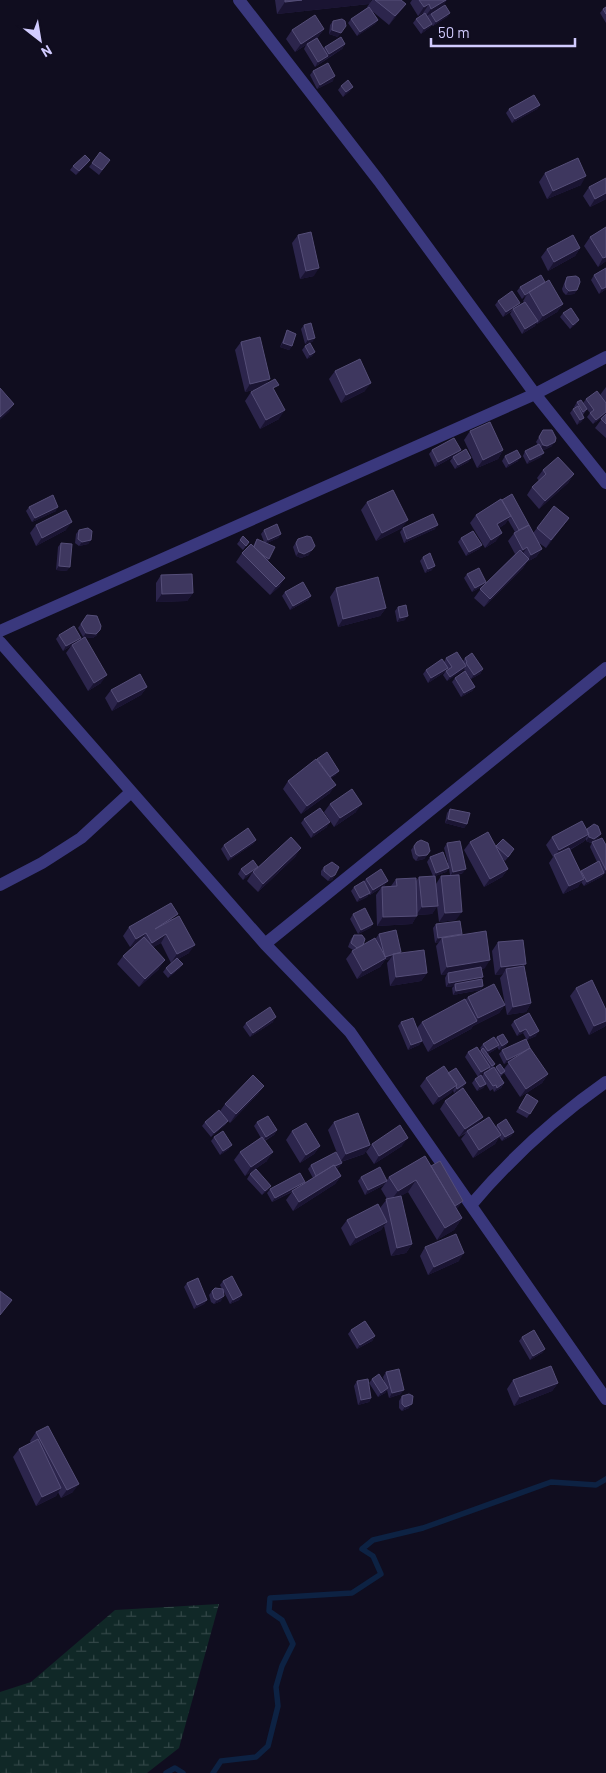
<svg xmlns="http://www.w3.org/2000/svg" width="606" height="1773" viewBox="0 0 606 1773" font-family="Barlow,sans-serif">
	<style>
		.wetland { fill: url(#wetland-marsh) }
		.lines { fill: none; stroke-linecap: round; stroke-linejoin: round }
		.stream { stroke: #0d2243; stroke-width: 5.5 }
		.street { stroke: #3a387d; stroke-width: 12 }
		.wall { fill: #2c254c; fill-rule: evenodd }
		.shaded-wall { fill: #1a1432 }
		.building { fill: #3e375f; stroke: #554e78 }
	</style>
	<defs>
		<pattern id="wetland-marsh" width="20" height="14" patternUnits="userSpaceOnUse" patternTransform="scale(1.25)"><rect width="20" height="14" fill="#102827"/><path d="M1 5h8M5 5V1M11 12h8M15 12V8" fill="none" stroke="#324647"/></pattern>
	</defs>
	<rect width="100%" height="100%" fill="#100d1f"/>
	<path class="wetland" d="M219,1604L179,1748L147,1773H0V1692L31,1682L115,1610Z"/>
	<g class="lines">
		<path class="stream" d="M166,1773L175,1768L183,1773
			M213,1773L221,1761L256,1757L268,1746L278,1706L276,1687L282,1666L293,1644L282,1620L269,1611L270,1598L352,1593L381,1574L373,1556L362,1549L373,1540L423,1528L551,1482L596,1485L606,1479"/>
		<path class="street" d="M239,0L379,181L535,394L606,483
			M0,631L535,394L606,357
			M0,642L265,944L350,1032L606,1399
			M0,885L42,863L81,838L131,792
			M265,944L606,668
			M471,1205C510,1159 556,1117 606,1082"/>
	</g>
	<path class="wall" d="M275,0H371L369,4L277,14Z
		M372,0H401L406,4L389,25L372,11L378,20L375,24L357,36L348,23L351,19L368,7H367Z
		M412,0H447L442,6L450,13L447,17L433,26L432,25L429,28L421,34L413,23L416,19L423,14V13L418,16L410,3Z
		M606,7V23L600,13L603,9Z
		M333,21L338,37L329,34L330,25Z
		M324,29L318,37L316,39L323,48L325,47L345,44L342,49L315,67L304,49L306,45L295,52L286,39L292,30Z
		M313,71L333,81L317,89L310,75Z
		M341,86L350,91L343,97L338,90Z
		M540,105L537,109L512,123L506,113L509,109Z
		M100,152L110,160L99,175L89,167Z
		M90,160L87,164L76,175L70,170L73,166Z
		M545,173L581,185L547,199L539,182Z
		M589,187L606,199L590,207L583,196Z
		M606,227V261L598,267L584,246L590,237Z
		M298,235L314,276L300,279L292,243Z
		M580,248L575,256L548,271L541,257L547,249Z
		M606,268V289L599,294L591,280L594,275Z
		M567,277L577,290L574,294L566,295L563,292L562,289L565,281Z
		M545,282L563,304L557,312L537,324L536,323L535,326L522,334L510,314L512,311L503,317L495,305L498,301L520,303L518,306L524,302L523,301L526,296L522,299L517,291L520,287Z
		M563,313L576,324L570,329L560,317Z
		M304,325L315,338L312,342L305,344L301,329Z
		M287,330L292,346L289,350L280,347L285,335Z
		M241,342L267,384L274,391L279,419L260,429L245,401L251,392L257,389L245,392L235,350Z
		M305,346L315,352L312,356L307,359L302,350Z
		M335,371L365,391L341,403L329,379Z
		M606,387V438L595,428L604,416L593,424L587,417L590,413L586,408L587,409L583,415L584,418L581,422L577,425L570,413L573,409L575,408L574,407L577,402L583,403L586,399L600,395Z
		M543,430L552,446L544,450H542L541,457L527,464L523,456L525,451L538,445L536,442Z
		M470,431L503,450L498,459L477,468L464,440Z
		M432,450H461L458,454L471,458L468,462L455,469L450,461L453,457L435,467L429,454Z
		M505,456L518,461L506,468L502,461Z
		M543,470L574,474L568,483L539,509L527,495L532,487L539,481L537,478Z
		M501,499L533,533L537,528L569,518L546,548L539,543L542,549L536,557L527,562L523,568L484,607L474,598L483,586L472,592L464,578L467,574L484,585L515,554L508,541L515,532L508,520L505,524L499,528L496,541L485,548L470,523L476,515Z
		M367,502L402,528L376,541L361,510Z
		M29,507L56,511L32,522L26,511Z
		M36,525L66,530L36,546L30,533Z
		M403,528L435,529L404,543L400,532Z
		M79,530L91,540L88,544L79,546L75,543L76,534Z
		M264,530L281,534L278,538L267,543L269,559L268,560L280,586L270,595L236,562L242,553L253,546L257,539L264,542L261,534Z
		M461,538L482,545L479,549L466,556L458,542Z
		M298,539L309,555L301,558L296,556L293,547Z
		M240,540L249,542L243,550L237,544Z
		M61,543L67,571L56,570L58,547Z
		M423,557L432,570L425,573L420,561Z
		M161,575L193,593L187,601L156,602V583Z
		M336,588L386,608L380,616L338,627L330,597Z
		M285,592L311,596L308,600L290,610L282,596Z
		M398,607L405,620L397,622L395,611Z
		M87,615L97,635L93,638L85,637L101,683L88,691L66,653L71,646L63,651L56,639L59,635L79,640L84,637H83L78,628Z
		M446,658L463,661L465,658L483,669L480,674L471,679L466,672L475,687L472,691L461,697L452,682L455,678L465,671L464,669L447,681L443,675L446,671L448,670L447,669L445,672L428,683L423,674L426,670L444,662Z
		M147,687L141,695L112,711L105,698L111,690Z
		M336,775L331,778L330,793L301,814L283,789L288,781Z
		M330,804L356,812L334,827L324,812Z
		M450,809L467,824L464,828L445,823L447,813Z
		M304,819L327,827L311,838L301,823Z
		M587,829L601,834L598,838L591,843L586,841V839L583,842L570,850L580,872L597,862L590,847L592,842L606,845V873L604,874L601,877L584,886L581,882L578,887L563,894L549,863L553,857L546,845L552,837Z
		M503,839L511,854L505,861L502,858L508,869L502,877L484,887L464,850L470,842L496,847Z
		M256,840L253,844L228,861L221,849L224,845Z
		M417,842L430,851L424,859L416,861L413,858L411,850Z
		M447,843L463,873L458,875L456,920L439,922L437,906L432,914L417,915L412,924L377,926L376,895L381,888L370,895L369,894L367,897L357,902L351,891L354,887L364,881L366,879L385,885L383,887L391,886L396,879L416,881L419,877L433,876L427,862L430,857L448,863L444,848ZM449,868L450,875L441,876L436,884L435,876L446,872Z
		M296,856L258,892L247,881L252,873L243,880L238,874L241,869L258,867Z
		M324,867L335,875L332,880L328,881L321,875V871Z
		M353,914L373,924L370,928L358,934L350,919Z
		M176,918L189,953L178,959L180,968L168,978L163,972L166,968L173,961L171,963L161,943L153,947L159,969L139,987L117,964L123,956L136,944L130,947L123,936L129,927Z
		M436,924L462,934L485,968L481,969L483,977L481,979L483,986L480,990L453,995L452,988L454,986L446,987L445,978L447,974L441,975L436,946L439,942L435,943L433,928Z
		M379,934L401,953L427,973L421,981L390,986L387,963L390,959L385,960L380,967L357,979L346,959L353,950L348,947L351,939L354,935L363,945L377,942L376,938Z
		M498,942L526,964L524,966L531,1003L526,1012L507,1015L500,978L503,974L495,975L492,951Z
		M576,988L606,1010V1025L604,1027L589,1035L570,996Z
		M468,997L505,1005L499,1013L473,1026L471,1029L428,1052L422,1041L419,1045L408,1050L398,1026L401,1022L417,1028L422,1022L465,1000Z
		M514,1021L536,1036L527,1040L523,1033L517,1036L511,1025Z
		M273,1022L250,1037L243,1027L246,1023Z
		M497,1037L508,1042L505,1047L499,1050L497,1047L496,1049L488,1054L495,1064L492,1068L495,1069L496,1067L504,1069L510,1061L504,1064L499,1054L502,1050L530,1048L548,1074L542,1083L520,1097L504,1073L500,1077L504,1083L501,1088L494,1092L493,1089L490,1091L486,1084L483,1088L477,1091L472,1083L475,1079L482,1076L484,1073L489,1070L488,1069L487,1071L478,1077L465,1057L468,1052L480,1051L481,1049L480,1048L483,1044L495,1039Z
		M448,1073L463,1088L454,1093L453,1090L451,1093L433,1105L420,1086L426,1078Z
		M264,1086L258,1094L230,1123L228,1121L225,1125L211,1137L202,1126L205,1122L220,1111L225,1104Z
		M527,1094L538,1101L527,1118L516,1112Z
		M445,1101L483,1117L477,1124L496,1127L497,1125L514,1132L511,1136L502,1141L499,1137L495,1144L473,1158L461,1139L466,1133L459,1137L440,1109Z
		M257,1122L277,1130L274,1135L265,1141L267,1161L245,1176L234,1160L240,1152L261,1138L254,1126Z
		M334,1122L370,1145L364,1154L341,1162L342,1163L339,1167L337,1168L341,1176L335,1184L293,1211L286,1200L292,1192L272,1202L267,1193L270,1189L305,1182L303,1184L313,1178L308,1169L311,1165L337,1153L328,1130Z
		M292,1131L320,1146L314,1154L300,1163L286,1140Z
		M214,1137L229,1149L220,1155L211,1141Z
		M372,1144L402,1146L374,1164L366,1152Z
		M425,1156L462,1218L454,1230L437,1240L408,1192L400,1196L412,1244L406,1253L391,1256L384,1226L381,1230L350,1246L341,1228L347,1220L380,1208L387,1199L381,1189L384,1185L365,1195L358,1181L361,1177L387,1180L389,1177Z
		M250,1174L268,1190L262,1195L247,1179Z
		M425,1247L459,1261L428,1275L420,1256Z
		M223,1281L242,1295L239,1300L230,1304L223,1290L221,1301L214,1304L211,1302L209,1295L212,1291L222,1289L220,1285Z
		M187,1283L207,1300L204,1304L194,1309L184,1287Z
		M351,1330L375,1336L372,1341L357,1349L348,1334Z
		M522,1337L545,1349L542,1353L530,1360L519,1341Z
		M386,1372L401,1394L389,1398L387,1390L385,1393L378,1397L369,1383L372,1379L385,1384L383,1377Z
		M513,1380L558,1383L552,1391L514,1406L507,1389Z
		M357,1381L371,1398L369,1402L358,1405L354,1386Z
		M402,1396L409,1408L402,1411L399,1408V1401Z
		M36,1432L73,1492L61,1498L58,1492L56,1496L36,1506L13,1457L19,1449L31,1443L30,1441Z"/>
	<path class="shaded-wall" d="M302,0H371L369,4L277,14L285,2Z
		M446,0H447L442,7L425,17L431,9Z
		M406,4L400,12L389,25L395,16Z
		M429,4L423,13L418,16L424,7Z
		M450,13L447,17L433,26L436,22Z
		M378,20L375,24L357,36L360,32Z
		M432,24L429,28L421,34L424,29Z
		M346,26L338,37L329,34L332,30Z
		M324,29L318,37L295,52L301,44Z
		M345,44L342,49L326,59L329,54Z
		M328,56L325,60L315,67L318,62Z
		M335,76L333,81L317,89L320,85Z
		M353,87L350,91L343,97L346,92Z
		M540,105L537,109L512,123L515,119Z
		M90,160L87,164L76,175L79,171Z
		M586,176L581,185L547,199L553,191Z
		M606,193V199L590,207L595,199Z
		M580,248L575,256L548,271L554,262Z
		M606,257V261L598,267L603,258Z
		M319,268L314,276L300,279L306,271Z
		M606,287V289L599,294L602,289Z
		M577,290L574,294L566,295L569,291Z
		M529,292L526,296L522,299L525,295Z
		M520,303L517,307L513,309L503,317L506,312Z
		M563,304L557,312L537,324L543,316Z
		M579,320L576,324L570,329L573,325Z
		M538,321L535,326L522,334L525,329Z
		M315,338L312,342L305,344L308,340Z
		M283,343L292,346L289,350L280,347Z
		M315,352L312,356L307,359L310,355Z
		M270,379L264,387L245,392L250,384Z
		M371,383L365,391L341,403L346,395Z
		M14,404L9,412L0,420V417Z
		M285,410L279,419L260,429L266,420Z
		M606,412V414L593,424L596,420Z
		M584,418L581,422L577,425L580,420Z
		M555,442L552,446L544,450L540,449L543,445Z
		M461,450L458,454L435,467L438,462Z
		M503,450L498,459L477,468L483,460Z
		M544,453L541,457L527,464L530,460Z
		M521,457L518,461L506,468L509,464Z
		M471,458L468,462L455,469L458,465Z
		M574,474L568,483L539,509L545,501Z
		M58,507L56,511L32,522L35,518Z
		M511,516L505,524L491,533L497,524Z
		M569,518L563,526L546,548L551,540Z
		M408,520L402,528L376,541L382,533Z
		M72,522L66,530L36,546L42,538Z
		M438,525L435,529L404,543L407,539Z
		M502,533L496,541L485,548L491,540Z
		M281,534L278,538L265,544L268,540Z
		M91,540L88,544L79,546L82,542Z
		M482,545L479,549L466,556L469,552Z
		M527,547L522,555L517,558L523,550Z
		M542,549L536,557L527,562L523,568L484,607L490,599L526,563L531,555Z
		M312,550L309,555L301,558L296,556L299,552Z
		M59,566L70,567L67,571L56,570Z
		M435,566L432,570L425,573L428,569Z
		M285,578L280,586L270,595L276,587Z
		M486,582L483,586L472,592L475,588Z
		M193,593L187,601L156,602L162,594Z
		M311,596L308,600L290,610L293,606Z
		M386,608L380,616L338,627L343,619Z
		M408,616L405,620L397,622L400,618Z
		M100,630L97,635L93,638L83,637L86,633Z
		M81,638L78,642L72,645L71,646L63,651L66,646Z
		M466,666L463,671L447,681L450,677Z
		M448,668L445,672L428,683L431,678Z
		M483,669L480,674L471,679L474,675Z
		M107,675L101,683L88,691L94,683Z
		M147,687L141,695L112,711L118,702Z
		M475,687L472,691L461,697L464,693Z
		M339,771L336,775L326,782L329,777Z
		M336,785L330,793L301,814L307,806Z
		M362,804L356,812L334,827L340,818Z
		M448,819L467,824L464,828L445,823Z
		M330,822L327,827L311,838L314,833Z
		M589,834L583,842L556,857L555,856L559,850Z
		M601,834L598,838L591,843L586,841L589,837Z
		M256,840L253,844L228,861L231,857Z
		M301,848L296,856L258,892L263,884Z
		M427,855L424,859L416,861L419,856Z
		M258,867L255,871L243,880L246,875Z
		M449,868L446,872L433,877L436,873Z
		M466,869L463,873L450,876L453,872Z
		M508,869L502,877L484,887L490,879Z
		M606,870V873L604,874L601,877L584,886L587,882L604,873Z
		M335,875L332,880L328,881L331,877Z
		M584,879L578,887L563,894L569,886Z
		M388,881L385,885L370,895L373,890Z
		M370,893L367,897L357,902L360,898Z
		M438,906L432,914L416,915L422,907Z
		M462,912L456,920L439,922L445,913Z
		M417,916L412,924L377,926L383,917Z
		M373,924L370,928L358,934L361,930Z
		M146,933L141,941L130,947L136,939Z
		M166,934L161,943L146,951L152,943Z
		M438,938H442L439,942L435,943Z
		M195,945L189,953L171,963L177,954Z
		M393,955L390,959L385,960L380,967L357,979L363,971L385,957Z
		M165,960L159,969L139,987L145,979Z
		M490,960L485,968L441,975L447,967Z
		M183,964L180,968L168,978L171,974Z
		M526,964L520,972L506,969L503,974L495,975L501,967Z
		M427,973L421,981L390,986L396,977Z
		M483,977L480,981L455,984L454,986L446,987L449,983Z
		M483,986L480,990L453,995L456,991Z
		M531,1003L526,1012L507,1015L513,1007Z
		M505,1005L499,1013L473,1026L471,1029L428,1052L434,1044L477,1021L478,1018Z
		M276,1017L273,1022L250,1037L253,1033Z
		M606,1021V1025L604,1027L589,1035L594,1026Z
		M526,1029L523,1033L517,1036L520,1032Z
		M539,1031L536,1036L527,1040L530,1036Z
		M422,1041L419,1045L408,1050L411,1045Z
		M508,1042L505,1047L499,1050L502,1046Z
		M499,1045L496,1049L485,1056L488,1051Z
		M530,1049L528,1054L504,1064L507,1060Z
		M490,1067L487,1071L478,1077L481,1072Z
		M548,1074L542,1083L520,1097L526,1089Z
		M466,1083L463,1088L454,1093L457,1089Z
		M504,1083L501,1088L494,1092L497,1088Z
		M486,1084L483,1088L477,1091L480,1087Z
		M457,1085L451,1093L433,1105L439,1097Z
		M264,1086L258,1094L230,1123L236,1114Z
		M483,1117L477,1125L467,1131L459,1137L465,1129Z
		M228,1121L225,1125L211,1137L214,1133Z
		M277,1130L274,1135L263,1141L266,1137Z
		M514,1132L511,1136L502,1141L505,1137Z
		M501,1135L495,1144L473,1158L479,1150Z
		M408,1138L402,1146L374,1164L379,1156Z
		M232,1145L229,1149L220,1155L223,1151Z
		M370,1145L364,1154L340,1162L346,1154Z
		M320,1146L314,1154L300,1163L306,1155Z
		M273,1152L267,1161L245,1176L251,1167Z
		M342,1163L339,1167L313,1180L316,1176Z
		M341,1176L335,1184L293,1211L299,1202Z
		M416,1180L408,1192L389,1203L398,1191Z
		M387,1181L384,1185L365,1195L368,1190Z
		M305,1182L302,1186L272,1202L275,1198Z
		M271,1186L268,1190L262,1195L265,1191Z
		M463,1201L457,1209L454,1206Z
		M462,1218L454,1230L437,1240L445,1228Z
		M387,1222L381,1230L350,1246L356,1238Z
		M412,1244L406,1253L391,1256L397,1248Z
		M464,1253L459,1261L428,1275L434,1267Z
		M242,1295L239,1300L230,1304L233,1300Z
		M224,1296L221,1301L214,1304L217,1300Z
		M207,1300L204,1304L194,1309L197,1305Z
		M375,1336L372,1341L357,1349L360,1345Z
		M545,1349L542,1353L530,1360L533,1356Z
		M558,1383L552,1391L514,1406L520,1397Z
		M388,1388L385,1393L378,1397L381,1393Z
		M404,1390L401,1394L389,1398L392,1393Z
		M371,1398L369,1402L358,1405L361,1400Z
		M412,1404L409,1408L402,1411L405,1407Z
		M79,1484L73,1492L61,1498L67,1490Z
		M61,1488L56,1496L36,1506L42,1497Z"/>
	<path class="building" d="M285,0H302L285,2Z
		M375,0H401L406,4L395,16Z
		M419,0H446L431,9L429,4L424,7Z
		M445,5L450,13L436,22L431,14Z
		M369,7L378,20L360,32L351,19Z
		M606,7V14L603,9Z
		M425,13L432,24L424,29L416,19Z
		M315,15L324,29L301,44L292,30Z
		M342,19L345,21L346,26L341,33L332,30L333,21Z
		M341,37L345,44L329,54L325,47Z
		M317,38L328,56L318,62L307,44Z
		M328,63L335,76L320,85L313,71Z
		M348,80L353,87L346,92L341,86Z
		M534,95L540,105L515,119L509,109Z
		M100,152L110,160L102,170L92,163Z
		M85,155L90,160L79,171L73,166Z
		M578,158L586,176L553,191L545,173Z
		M606,178V193L595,199L589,187Z
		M606,227V257L603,258L590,237Z
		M311,232L319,268L306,271L298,235Z
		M573,235L580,248L554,262L547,249Z
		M606,268V287L602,289L594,275Z
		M541,275L545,282L525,295L520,287Z
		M576,276L579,278L580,282L577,290L569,291L566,288L565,284L567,277Z
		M549,280L563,304L543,316L529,292Z
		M512,291L520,303L506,312L498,301Z
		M525,302L538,321L525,329L513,309Z
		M571,308L579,320L573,325L563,313Z
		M311,323L315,338L308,340L304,325Z
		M287,330L296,334L292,346L283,343Z
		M260,337L270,379L250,384L241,342Z
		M310,343L315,352L310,355L305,346Z
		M360,359L371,383L346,395L335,371Z
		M275,379L279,385L273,388L285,410L266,420L251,392Z
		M0,388L14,404L0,417Z
		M597,391L606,403V412L596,420L590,413L594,410L586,399Z
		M581,400L587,409L583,412L577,402Z
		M578,406L584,418L580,420L573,409Z
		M606,414V424L601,419Z
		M490,422L503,450L483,460L470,431Z
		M543,430H552L556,438L555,442L547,446L543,445L539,437Z
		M454,438L461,450L438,462L432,450Z
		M539,444L544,453L530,460L525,451Z
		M466,449L471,458L458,465L453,457Z
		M517,450L521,457L509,464L505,456Z
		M558,457L574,474L545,501L532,487L546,474L543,470Z
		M393,490L408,520L382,533L367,502Z
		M512,494L529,525L519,530L502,500Z
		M53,495L58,507L35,518L29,507Z
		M501,499L511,516L497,524L502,533L491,540L476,515Z
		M554,506L569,518L551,540L537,528Z
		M66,510L72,522L42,538L36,525Z
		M433,514L438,525L407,539L403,528Z
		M277,524L281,534L268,540L264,530Z
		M529,525L542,549L531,555L527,547L523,550L514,533Z
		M88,528L92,531L91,540L82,542L78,539L79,530Z
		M473,531L482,545L469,552L461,538Z
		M243,536L249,542L246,546L240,540Z
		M307,536L311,537L315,546L312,550L304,554L299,552L296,543L298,539Z
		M257,539L275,547L269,559L264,556L254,547Z
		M61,543L72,544L70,567L59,566Z
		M251,544L285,578L276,587L242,553Z
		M520,550L529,559L490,599L480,589Z
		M430,553L435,566L428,569L423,557Z
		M479,568L486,582L475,588L467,574Z
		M192,574L193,593L162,594L161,575Z
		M378,577L386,608L343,619L336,588Z
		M303,582L311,596L293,606L285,592Z
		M406,605L408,616L400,618L398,607Z
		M87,615L97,616L101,626L100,630L96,634L86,633L81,624Z
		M74,626L81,638L66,646L59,635Z
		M85,637L107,675L94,683L72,645Z
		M457,652L466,666L450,677L446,671L452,667L446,658Z
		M472,653L483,669L474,675L466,663L467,662L465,658Z
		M442,659L448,668L431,678L426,670Z
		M465,671L475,687L464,693L455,678Z
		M140,674L147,687L118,702L111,690Z
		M327,752L339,771L330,777L317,759Z
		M316,759L336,785L307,806L288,781Z
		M352,789L362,804L340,818L330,804Z
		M320,808L330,822L314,833L304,819Z
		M450,809L470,813L467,824L448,819Z
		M582,821L589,834L559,850L552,837Z
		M594,824L598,826L601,834L594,839L589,837L587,829Z
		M248,828L256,840L231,857L224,845Z
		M488,832L508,869L490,879L470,842Z
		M291,837L301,848L263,884L253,872Z
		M602,838L606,845V870L592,842Z
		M503,839L514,849L508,857L496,846Z
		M421,840L428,843L430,851L427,855L419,856L416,854L414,846L417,842Z
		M460,841L466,869L453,872L447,843Z
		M569,848L584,879L569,886L554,855Z
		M443,852L449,868L436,873L430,857Z
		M253,860L258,867L246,875L241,869Z
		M599,861L604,873L587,882L581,871Z
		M332,862L339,867L335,875L331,877L324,871V867Z
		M381,869L388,881L373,890L366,879Z
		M459,875L462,912L445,913L441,876Z
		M435,876L438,906L422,907L419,877Z
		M416,878L417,916L383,917L382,887L397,886L396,879Z
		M364,881L370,893L360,898L354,887Z
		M171,903L178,914L155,929L179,916L195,945L177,954L166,934L152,943L146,933L136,939L129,927Z
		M365,908L373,924L361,930L353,914Z
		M460,921L462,934L438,938L436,924Z
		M396,930L401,952L385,957L379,934Z
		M486,931L490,960L447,967L442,938Z
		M354,935H362L365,939L363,945L357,948L351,943Z
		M144,937L165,960L145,979L123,956Z
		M375,938L386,958L363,971L352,951Z
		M523,940L526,964L501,967L498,942Z
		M424,950L427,973L396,977L393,954Z
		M177,958L183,964L171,974L166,968Z
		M524,966L531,1003L513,1007L506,969Z
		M481,967L483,977L449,983L448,973Z
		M482,979L483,986L456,991L455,984Z
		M592,980L606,1010V1021L594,1026L576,988Z
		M494,984L505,1005L478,1018L468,997Z
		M465,999L477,1021L434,1044L422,1022Z
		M270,1007L276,1017L253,1033L246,1023Z
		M529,1013L539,1031L530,1036L526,1029L520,1032L514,1021Z
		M413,1018L422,1041L411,1045L401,1022Z
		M503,1034L508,1042L502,1046L497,1037Z
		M494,1037L499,1045L488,1051L483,1044Z
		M526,1039L530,1048L523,1052L507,1060L502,1050Z
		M477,1047L490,1067L481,1072L468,1052Z
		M483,1048L495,1064L492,1066L481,1050Z
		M530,1048L548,1074L526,1089L508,1062Z
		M500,1064L505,1071L501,1074L496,1067Z
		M444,1066L457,1085L439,1097L426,1078Z
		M494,1067L504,1083L497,1088L496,1085L493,1086L484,1073Z
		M456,1068L466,1083L457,1089L456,1086L457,1085L448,1073Z
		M253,1075L264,1086L236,1114L225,1104Z
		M481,1075L486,1084L480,1087L475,1079Z
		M463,1088L483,1117L465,1129L445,1101Z
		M527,1094L538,1101L530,1114L519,1108Z
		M219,1110L228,1121L214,1133L205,1122Z
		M358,1113L370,1145L346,1154L334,1122Z
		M268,1116L277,1130L266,1137L257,1122Z
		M489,1117L501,1135L479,1150L467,1131Z
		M506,1119L514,1132L505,1137L497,1125Z
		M306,1123L320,1146L306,1155L292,1131Z
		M400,1125L408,1138L379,1156L372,1144Z
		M223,1131L232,1145L223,1151L214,1137Z
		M262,1137L273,1152L251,1167L240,1152Z
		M336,1152L342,1163L335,1166L334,1165L316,1176L311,1165Z
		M425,1156L462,1218L445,1228L416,1180L398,1191L389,1177Z
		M440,1161L463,1201L455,1206L431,1166Z
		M334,1165L341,1176L299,1202L292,1191Z
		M380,1167L387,1181L368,1190L361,1177Z
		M256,1169L271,1186L265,1191L250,1174Z
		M300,1173L305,1182L275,1198L270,1189Z
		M401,1196L412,1244L397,1248L386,1199Z
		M378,1204L387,1222L356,1238L347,1220Z
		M456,1234L464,1253L434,1267L425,1247Z
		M232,1276L242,1295L233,1300L223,1281Z
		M198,1278L207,1300L197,1305L187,1283Z
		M215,1288L223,1289L224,1296L217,1300L214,1298L212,1291Z
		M0,1291L12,1300L0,1315Z
		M365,1321L375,1336L360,1345L351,1330Z
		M534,1330L545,1349L533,1356L522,1337Z
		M551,1366L558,1383L520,1397L513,1380Z
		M399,1369L404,1390L392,1393L386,1372Z
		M379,1374L388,1388L381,1393L372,1379Z
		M368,1379L371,1398L361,1400L357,1381Z
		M409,1394L413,1396L412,1404L405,1407L402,1404V1396Z
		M48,1426L79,1484L67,1490L36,1432Z
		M38,1439L61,1488L42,1497L19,1449Z"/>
	<g transform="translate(40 40) rotate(149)" stroke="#100d1f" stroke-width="4" paint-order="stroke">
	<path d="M0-4L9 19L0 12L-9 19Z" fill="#d1cbfe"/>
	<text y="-8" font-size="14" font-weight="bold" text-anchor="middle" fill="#d1cbfe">N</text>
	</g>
	<path d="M431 38v8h144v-8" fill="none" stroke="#d1cbfe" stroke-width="2.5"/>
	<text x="438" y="38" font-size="15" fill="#d1cbfe" stroke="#100d1f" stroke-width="4" paint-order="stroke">50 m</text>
</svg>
